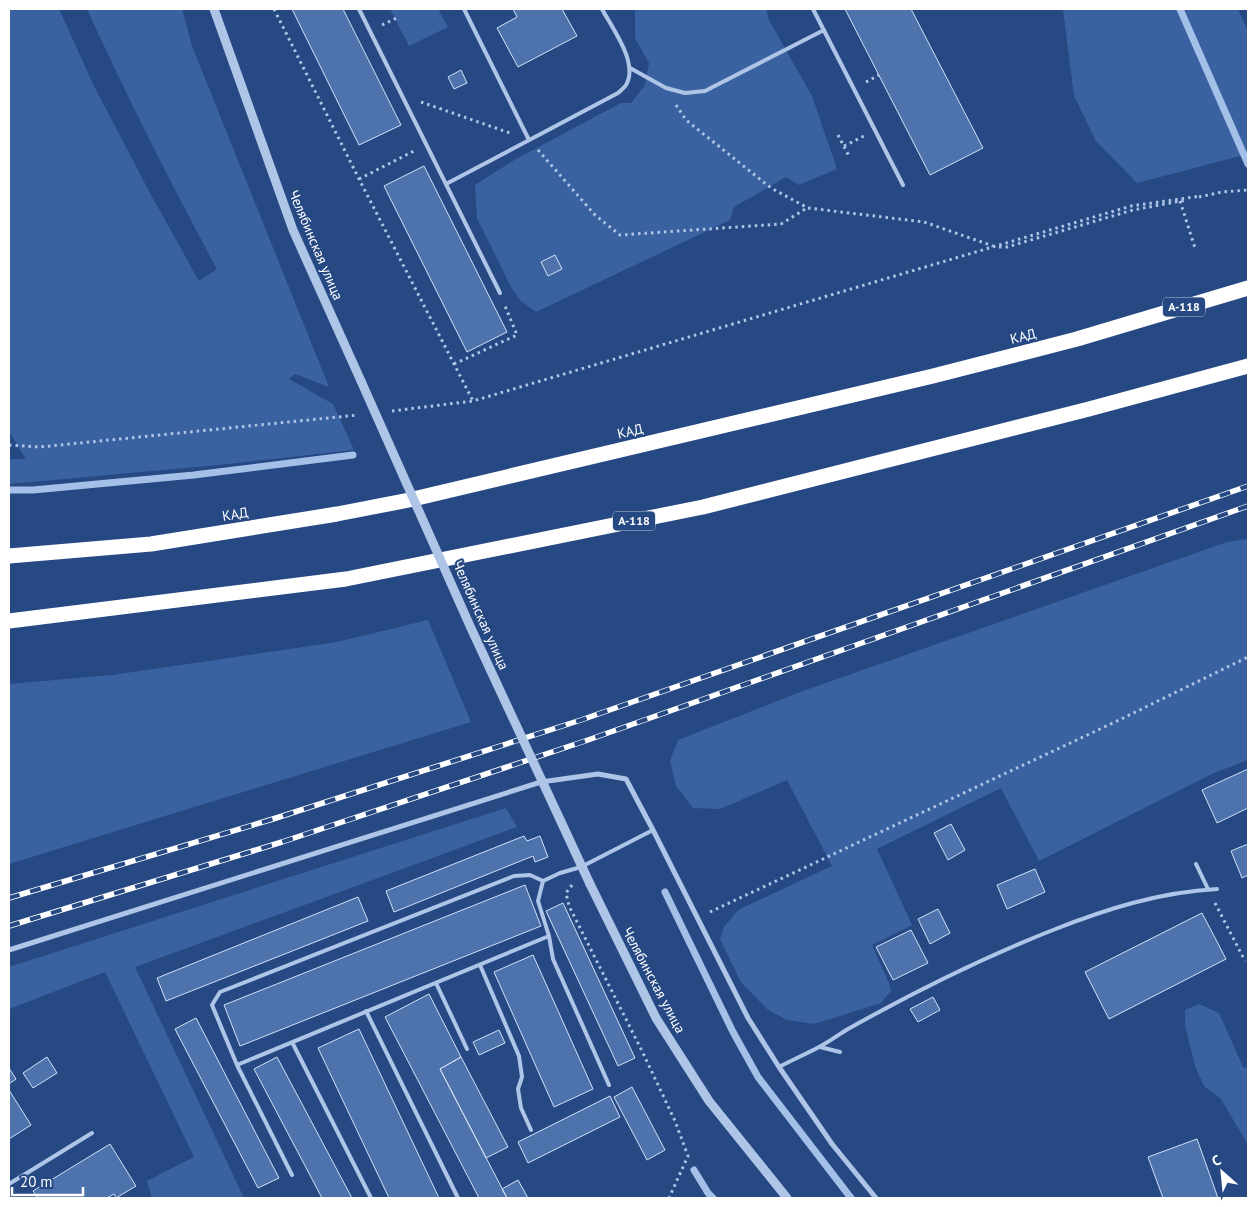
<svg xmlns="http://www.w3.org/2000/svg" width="1257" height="1207" viewBox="0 0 1257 1207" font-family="'PT Sans',sans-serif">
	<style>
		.green { fill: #3b62a0 }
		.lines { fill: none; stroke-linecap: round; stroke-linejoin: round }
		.stream { stroke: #a4bfe8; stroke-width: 7 }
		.building { fill: #4e72ab; stroke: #d3e1f6 }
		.path { stroke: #afc5e7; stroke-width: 3; stroke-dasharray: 2.5 4; stroke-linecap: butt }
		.service { stroke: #afc5e7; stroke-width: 4 }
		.minor { stroke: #afc5e7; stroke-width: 5 }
		.tertiary { stroke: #afc5e7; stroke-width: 9 }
		.motorway { stroke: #fff; stroke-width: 15 }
		.rail-casing { stroke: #fff; stroke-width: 5.5 }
		.rail { stroke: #264984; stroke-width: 4; stroke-dasharray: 11; stroke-linecap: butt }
		.tertiary-bridge { stroke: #afc5e7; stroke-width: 9 }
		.labels { text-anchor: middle; stroke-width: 4; stroke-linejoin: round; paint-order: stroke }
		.shield { fill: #264984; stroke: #bec8da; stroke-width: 1 }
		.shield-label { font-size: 12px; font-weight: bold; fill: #fff }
		.street-label { font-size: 14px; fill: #fff; stroke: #264984 }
	</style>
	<rect width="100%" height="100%" fill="#264984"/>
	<path class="green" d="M9,9H59L93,84L150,193L199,281L217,269C171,184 127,97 87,9H182L192,46L329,387L295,374L289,379L333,404L354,450L228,464L9,484V459H26L9,432Z
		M390,9H438L448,27L409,46Z
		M637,9H766L769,20L812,96L837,169L799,185L786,177L734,207L730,220L536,312L521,301L512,289L477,218L475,185L516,159L621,103H631L645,85L649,63L635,38V10Z
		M1063,9H1238L1248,31V154L1137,183L1096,141L1074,96Z
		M1248,539V760L1214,773L1039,861L1001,788L877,849L912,925L872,945L889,983L891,991L881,1003L814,1024L787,1020L767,1009L741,982L720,939L724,927L738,910L832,866L787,780L720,809L693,808L676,786L670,761L678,740L803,691L1227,542Z
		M428,620L471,722L9,864V684L112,675L337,642Z
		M506,808L517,827L135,967L244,1198H152L147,1181L194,1157L105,972L9,1009V967Z
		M1199,1004L1219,1013L1243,1067L1248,1069V1145L1221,1099L1204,1086L1195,1066L1185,1025V1010Z"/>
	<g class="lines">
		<path class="stream" d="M1180,9L1248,164
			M9,490H33L194,475L353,455
			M665,892L733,1032L758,1077L851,1198
			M694,1170L708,1193L713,1198"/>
	</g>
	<path class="building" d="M292,9H343L401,125L359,145Z
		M513,9H562L577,36L518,67L497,28L517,17Z
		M845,9H911L983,148L930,175Z
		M461,70L467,83L454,89L448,77Z
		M424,166L507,332L467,352L384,186Z
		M555,255L562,269L548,276L541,262Z
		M1248,769V808L1217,823L1202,790Z
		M951,824L965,850L948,860L934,833Z
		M524,836L527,841L540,836L548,857L535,862L533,856L394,912L386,891Z
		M1248,844V875L1242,878L1231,851Z
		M1035,869L1045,892L1007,909L997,885Z
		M525,885L541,926L240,1046L224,1005Z
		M358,897L368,921L166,1001L157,978Z
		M563,903L635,1058L618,1066L546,911Z
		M938,909L950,933L930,944L918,919Z
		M1202,913L1226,959L1109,1019L1085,972Z
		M911,930L928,963L893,980L876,947Z
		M533,955L593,1089L554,1107L494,972Z
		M429,994L461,1057L440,1069L507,1198H479L385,1017Z
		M933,997L940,1010L918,1022L910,1009Z
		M196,1018L279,1178L258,1188L175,1029Z
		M359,1029L439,1198H389L318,1048Z
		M499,1030L505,1043L479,1055L473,1042Z
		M47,1057L57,1073L33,1088L23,1073Z
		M277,1057L352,1198H322L254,1069Z
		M461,1057L508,1147L486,1158L440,1069Z
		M9,1068L16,1079L9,1084Z
		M632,1087L665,1150L647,1160L614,1097Z
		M9,1090L31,1125L9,1139Z
		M610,1096L620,1117L528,1163L518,1142Z
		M1197,1139L1218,1198H1163L1148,1157Z
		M110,1144L136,1186L116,1198L114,1194L107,1198H38L33,1191Z
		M518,1180L528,1198H507L502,1189Z"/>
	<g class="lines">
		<path class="path" d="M274,9L359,179L473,401
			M382,25L399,17
			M866,82L879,75
			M421,102L510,133
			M676,105L686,120L771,188L808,208L924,222L993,246
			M838,135L850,158
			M844,146L864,136
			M538,150L595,215L620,235L781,224L807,208
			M359,179L414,151
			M1199,197L1222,192L1248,190
			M1180,201L1195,248
			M999,247H1007L1133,210L1186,200
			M454,364L517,335L505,306
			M392,411L473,401L1131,206L1201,196
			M9,445L40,447L358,415
			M572,885L566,893L569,906L643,1053L675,1121L688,1156L669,1198
			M1215,903L1245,961
			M710,912L1115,722L1248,657"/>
		<path class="service" d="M359,9L500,293
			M464,9L529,140
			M813,9L903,185
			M630,68L666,88L685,93L705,91L824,30
			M446,184L618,93C620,91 624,88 626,85C639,63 612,28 602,9
			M1196,864L1208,889
			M480,965L519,1056L522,1077L518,1089L521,1108L531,1130
			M436,983L467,1049
			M366,1011L458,1198
			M292,1042L371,1198
			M820,1047L840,1052
			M237,1065L549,936
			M779,1067C792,1060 806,1054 819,1047C829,1042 838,1035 848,1029C914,992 982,958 1053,930C1106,909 1160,892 1217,889
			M609,1085L553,959L549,936L538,901L543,881L560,873L581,867L653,830
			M292,1175L237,1065L212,1005L220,992L514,876L530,875L543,881
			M9,1184L92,1133"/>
		<path class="minor" d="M9,950L541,782L598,774L626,779L653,830L748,1018L779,1067L832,1144L876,1198"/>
		<path class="tertiary" d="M214,9L293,230L361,381
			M590,884L656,1018L709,1101L787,1198"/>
		<path class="motorway" d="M9,556L151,544L337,514L409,500L933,376L1077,339L1248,288
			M9,621L346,579L703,507L1089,409L1248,366"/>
		<defs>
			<path id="rail" d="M9,898L273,819L581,720L1248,486
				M9,926L282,842L588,740L1248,506"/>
		</defs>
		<use href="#rail" class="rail-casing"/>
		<use href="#rail" class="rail"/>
		<path class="tertiary-bridge" d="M361,381L470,626L590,884"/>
	</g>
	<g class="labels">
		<g class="shield">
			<rect x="1163" y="297.5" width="42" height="19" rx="4"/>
			<rect x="613" y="511.5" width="42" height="19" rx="4"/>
		</g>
		<g class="shield-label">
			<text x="1184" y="311">А-118</text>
			<text x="634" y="525">А-118</text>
		</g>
		<g class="street-label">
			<text transform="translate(316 245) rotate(67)" y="5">Челябинская улица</text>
			<text transform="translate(1023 336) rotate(-14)" y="5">КАД</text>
			<text transform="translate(630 431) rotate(-13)" y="5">КАД</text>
			<text transform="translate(235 514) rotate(-9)" y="5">КАД</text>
			<text transform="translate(481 615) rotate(66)" y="5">Челябинская улица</text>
			<text transform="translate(654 980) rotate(62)" y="5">Челябинская улица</text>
		</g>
	</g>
	<rect width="1257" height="1207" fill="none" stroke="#ffffff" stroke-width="20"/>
	<g transform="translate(1222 1172) rotate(333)" stroke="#264984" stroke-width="4" paint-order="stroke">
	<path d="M0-4L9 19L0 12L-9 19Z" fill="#ffffff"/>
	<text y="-8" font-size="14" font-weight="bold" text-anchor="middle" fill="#ffffff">С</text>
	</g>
	<path d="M12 1187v8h71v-8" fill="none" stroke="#ffffff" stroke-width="2.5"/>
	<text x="20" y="1187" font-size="15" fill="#ffffff" stroke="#264984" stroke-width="4" paint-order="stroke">20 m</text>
</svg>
